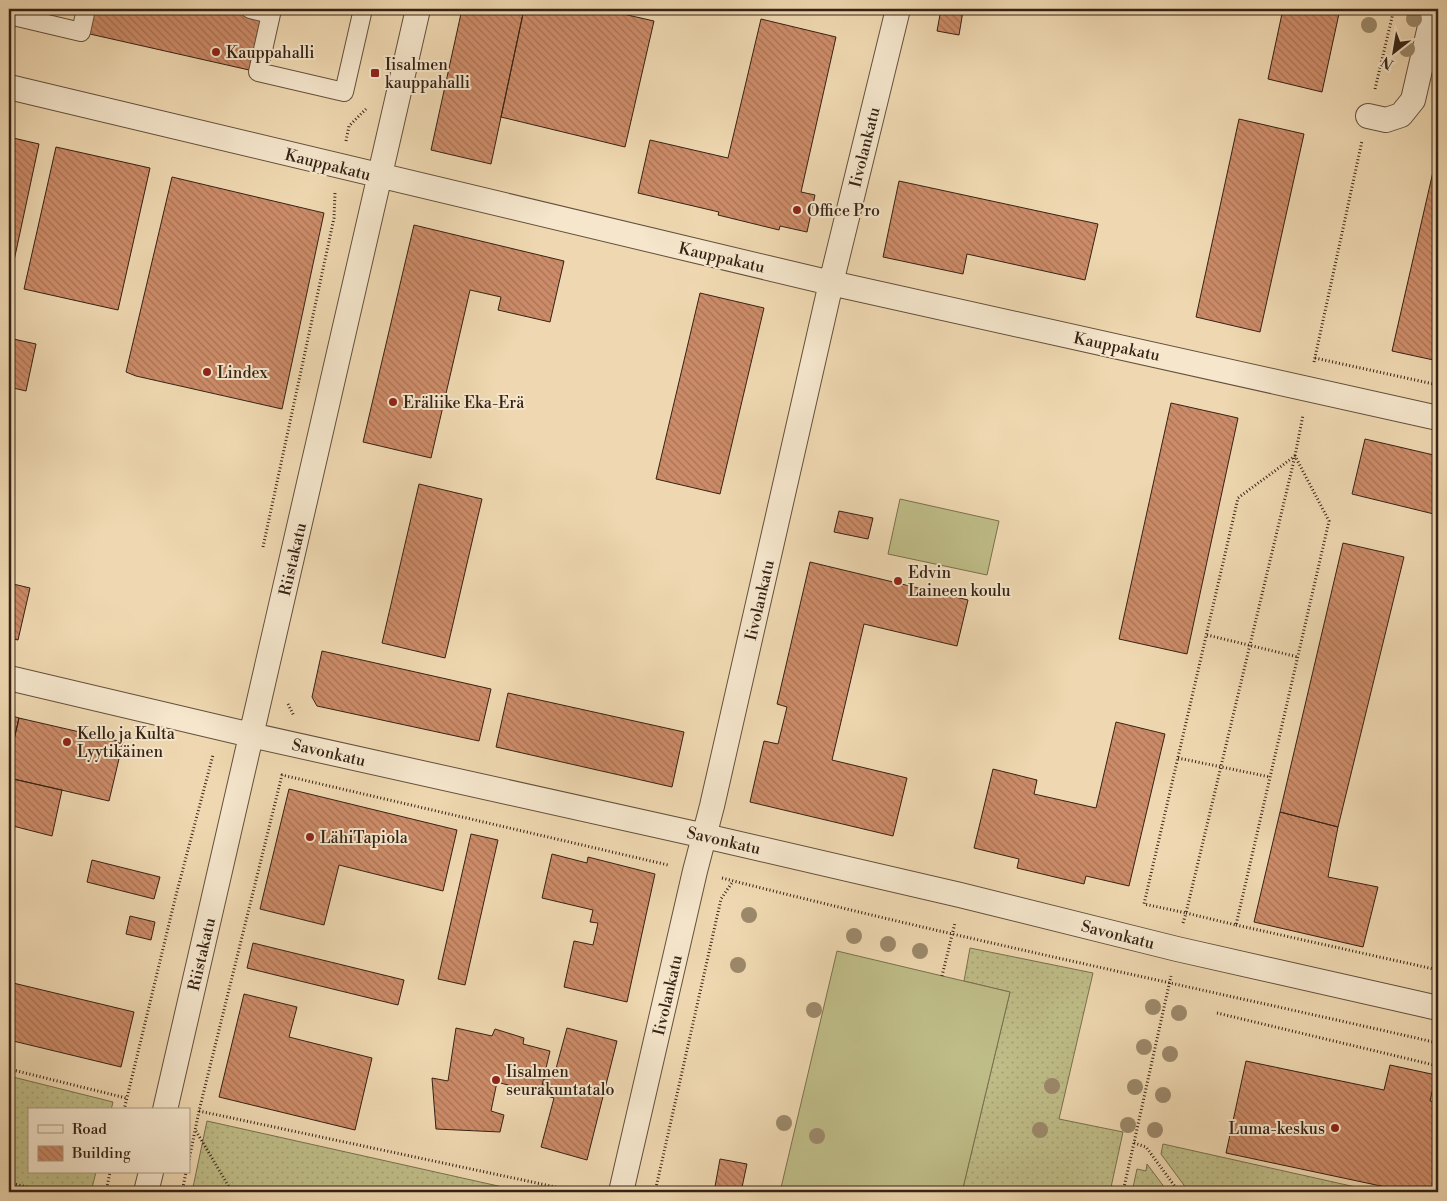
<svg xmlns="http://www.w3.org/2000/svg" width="1447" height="1201" viewBox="0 0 1447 1201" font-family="'Libre Bodoni',serif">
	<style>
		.grass { fill: url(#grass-dots); stroke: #7a704e }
		.pitch { fill: #bfbd88; stroke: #7a704e }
		.building { fill: url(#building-back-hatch); stroke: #362215 }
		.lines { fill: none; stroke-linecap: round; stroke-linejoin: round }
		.pedestrian-casing { stroke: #64503c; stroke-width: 20 }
		.minor-casing { stroke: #64503c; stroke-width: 26 }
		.path { stroke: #362215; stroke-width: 3; stroke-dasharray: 1 2.5; stroke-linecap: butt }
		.pedestrian { stroke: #f5e6cc; stroke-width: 18 }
		.minor { stroke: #f5e6cc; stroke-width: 24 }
		.tree { fill: #9c896b }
		.poi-dot { fill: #8f2418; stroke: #f5e6cc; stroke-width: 2 }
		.labels { text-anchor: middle; stroke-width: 4; stroke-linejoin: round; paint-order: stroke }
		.poi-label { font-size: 16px; fill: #362215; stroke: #f5e6cc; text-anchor: start }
		.street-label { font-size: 16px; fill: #362215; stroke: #f5e6cc }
	</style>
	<defs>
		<pattern id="grass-dots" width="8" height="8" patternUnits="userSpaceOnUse" patternTransform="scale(1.25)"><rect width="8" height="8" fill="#bfbd88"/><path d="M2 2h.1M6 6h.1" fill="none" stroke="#a5a274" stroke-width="1.8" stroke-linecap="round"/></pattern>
		<pattern id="building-back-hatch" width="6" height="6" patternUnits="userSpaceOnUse" patternTransform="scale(1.25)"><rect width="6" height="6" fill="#cd8c69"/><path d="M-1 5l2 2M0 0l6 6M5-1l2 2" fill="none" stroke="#a77255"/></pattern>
	</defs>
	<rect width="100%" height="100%" fill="#efd8b1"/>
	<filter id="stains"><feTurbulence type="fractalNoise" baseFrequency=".004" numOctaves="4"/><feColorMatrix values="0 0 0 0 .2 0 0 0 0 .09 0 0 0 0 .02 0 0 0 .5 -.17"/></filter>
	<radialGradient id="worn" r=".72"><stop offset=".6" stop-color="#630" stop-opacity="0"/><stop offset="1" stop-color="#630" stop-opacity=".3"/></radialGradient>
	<path class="grass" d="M970,948L1093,973L1059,1119L1123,1132L1110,1192H962L1010,992L964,981Z
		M9,1076L113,1102L111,1110H29V1172H96L91,1192H9Z
		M207,1121L525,1192H192Z
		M1163,1144L1378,1192H1189L1161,1154Z
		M1147,1164L1168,1192H1132L1137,1169L1146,1171Z"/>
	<path class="pitch" d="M900,499L999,521L987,575L888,554Z
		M837,951L1010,992L962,1192H780Z"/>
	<path class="building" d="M86,9H250L271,14L258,72L81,32Z
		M462,9H524L491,164L431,150Z
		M524,9H601L654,21L625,147L501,117Z
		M941,9L963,11L959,35L937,31Z
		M1283,9H1340L1322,92L1268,79Z
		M761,19L836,37L801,192L815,195L807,232L780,226L779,230L718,215L719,212L638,193L650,140L728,158Z
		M1239,119L1304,134L1260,332L1196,317Z
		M9,137L39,144L9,284Z
		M56,147L150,168L118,310L24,289Z
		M1438,150V361L1392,351Z
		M172,177L324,213L282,409L136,376L126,372Z
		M899,181L1098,224L1085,280L967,254L963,274L883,257Z
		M414,225L564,261L550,322L498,310L501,297L470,290L431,458L363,442Z
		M700,293L764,308L720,494L656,479Z
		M9,338L36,344L26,391L9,387Z
		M1171,403L1238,418L1187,654L1119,639Z
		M1365,439L1438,456V515L1352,494Z
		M419,484L482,499L445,658L382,643Z
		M839,511L873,518L868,539L834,532Z
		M1343,543L1404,557L1338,827L1280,812Z
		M9,559L13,560L9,577Z
		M810,562L968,600L957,646L864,624L832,760L907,778L893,836L750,802L764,741L778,744L787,707L777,704Z
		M9,583L30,588L18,640L9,638Z
		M322,651L491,689L479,741L317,706L312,697Z
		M508,693L684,732L672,787L496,747Z
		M9,715L19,718L9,761Z
		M19,718L123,742L109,801L9,778V761Z
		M1116,722L1165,734L1129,886L1086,876L1084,884L1017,868L1019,859L974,848L993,769L1037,780L1034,794L1096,808Z
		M9,778L62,790L52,836L9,825Z
		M289,789L457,830L443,891L339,865L324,925L260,909Z
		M1280,812L1338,827L1328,877L1378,887L1363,947L1254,922Z
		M471,834L498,840L465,985L438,979Z
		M552,854L587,863L588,857L655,874L627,1002L564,987L574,941L593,945L598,923L590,922L593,910L542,898Z
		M92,860L160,877L154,899L87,882Z
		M130,916L155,922L151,940L126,934Z
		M253,943L404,980L398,1005L247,968Z
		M9,982L134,1012L121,1067L9,1040Z
		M244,994L297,1007L289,1037L372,1058L355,1130L219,1097Z
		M456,1028L492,1036L495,1029L524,1038L523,1044L550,1051L540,1094L497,1082L491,1111L504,1115L500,1132L436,1129L432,1078L448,1081Z
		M567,1028L617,1041L587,1160L541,1147L554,1098L540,1094L546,1074L554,1076Z
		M1246,1061L1384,1090L1390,1065L1436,1075L1430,1101L1438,1103V1192H1409L1226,1153Z
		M720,1159L747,1164L741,1192H714Z"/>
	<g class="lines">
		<defs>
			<path id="pedestrian" d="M250,9L271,14L258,72L344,92L363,9
				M9,15L81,32L86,9"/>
			<path id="minor" d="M9,87L831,283L1438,418
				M1368,116L1386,120L1401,115L1413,100L1434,9
				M9,678L251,735L705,836L960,895L1177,949L1438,1008
				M165,1110L418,9
				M146,1192L151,1172
				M621,1192L695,871L712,806L831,283L898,9"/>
		</defs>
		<use href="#pedestrian" class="pedestrian-casing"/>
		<use href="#minor" class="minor-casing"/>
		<path class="path" d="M1375,89L1394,9
			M346,141L349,126L366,109
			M1315,358L1438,385
			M1314,362L1362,141
			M263,547L334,218L335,193
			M1207,635L1298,657
			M288,704L294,716
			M1178,758L1270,777
			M722,878C959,939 1199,988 1438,1043
			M1183,923L1186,913L1236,925L1329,521L1295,456L1238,498L1144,904L1186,913L1295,456L1303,415
			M1236,925L1438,970
			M942,976L955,923
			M1217,1013L1438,1066
			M9,1069L126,1098
			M124,1110L175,899L213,755
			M199,1111L579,1192
			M196,1131L232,1192
			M1134,1143L1146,1147L1179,1192
			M189,1160L199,1111L282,775L668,865
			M9,1183L50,1192
			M106,1192L110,1172
			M182,1192L186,1172
			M655,1192L721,899L733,881
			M1123,1192L1171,976"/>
		<use href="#pedestrian" class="pedestrian"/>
		<use href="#minor" class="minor"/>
	</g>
	<g class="tree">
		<circle cx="1414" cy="19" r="8"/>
		<circle cx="1369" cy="25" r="8"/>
		<circle cx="1407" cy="49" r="8"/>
		<circle cx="749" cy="915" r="8"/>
		<circle cx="854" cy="936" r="8"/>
		<circle cx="888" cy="944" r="8"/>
		<circle cx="920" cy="951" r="8"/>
		<circle cx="738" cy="965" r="8"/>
		<circle cx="1153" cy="1007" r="8"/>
		<circle cx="814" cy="1010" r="8"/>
		<circle cx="1179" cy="1013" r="8"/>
		<circle cx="1144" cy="1047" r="8"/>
		<circle cx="1170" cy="1054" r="8"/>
		<circle cx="1052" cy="1086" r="8"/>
		<circle cx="1135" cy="1087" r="8"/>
		<circle cx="1163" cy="1095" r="8"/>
		<circle cx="784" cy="1123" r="8"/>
		<circle cx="1128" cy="1125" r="8"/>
		<circle cx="1040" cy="1130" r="8"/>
		<circle cx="1155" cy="1130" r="8"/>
		<circle cx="817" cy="1136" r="8"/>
	</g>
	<g class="poi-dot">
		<circle cx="216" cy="52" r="5"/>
		<rect x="370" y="68" width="10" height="10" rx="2.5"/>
		<circle cx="797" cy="210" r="5"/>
		<circle cx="207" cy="372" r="5"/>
		<circle cx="393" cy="402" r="5"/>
		<circle cx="898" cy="581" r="5"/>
		<circle cx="67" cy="742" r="5"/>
		<circle cx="310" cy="837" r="5"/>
		<circle cx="496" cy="1080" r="5"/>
		<circle cx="1335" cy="1128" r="5"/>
	</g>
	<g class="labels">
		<g class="poi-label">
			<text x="226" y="58">Kauppahalli</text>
			<text x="385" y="70">Iisalmen<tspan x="385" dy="18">kauppahalli</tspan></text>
			<text x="807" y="216">Office Pro</text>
			<text x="217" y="378">Lindex</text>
			<text x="403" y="408">Eräliike Eka-Erä</text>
			<text x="908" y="578">Edvin<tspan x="908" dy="18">Laineen koulu</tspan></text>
			<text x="77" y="739">Kello ja Kulta<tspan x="77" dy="18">Lyytikäinen</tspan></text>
			<text x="320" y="843">LähiTapiola</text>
			<text x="506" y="1077">Iisalmen<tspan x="506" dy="18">seurakuntatalo</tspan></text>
			<text x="1325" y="1134" text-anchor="end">Luma-keskus</text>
		</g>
		<g class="street-label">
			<text transform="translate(864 147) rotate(-76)" y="6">Iivolankatu</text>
			<text transform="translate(328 164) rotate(14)" y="6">Kauppakatu</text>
			<text transform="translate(722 257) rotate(13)" y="6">Kauppakatu</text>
			<text transform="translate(1117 346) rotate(12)" y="6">Kauppakatu</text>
			<text transform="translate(292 559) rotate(-77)" y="6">Riistakatu</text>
			<text transform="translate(759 600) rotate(-77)" y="6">Iivolankatu</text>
			<text transform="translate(329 752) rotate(13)" y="6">Savonkatu</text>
			<text transform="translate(724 840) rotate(13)" y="6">Savonkatu</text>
			<text transform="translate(1118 934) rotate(14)" y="6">Savonkatu</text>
			<text transform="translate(201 954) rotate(-77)" y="6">Riistakatu</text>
			<text transform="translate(667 995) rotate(-77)" y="6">Iivolankatu</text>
		</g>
	</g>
	<rect width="1447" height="1201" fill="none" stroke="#efd8b1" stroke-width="30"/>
	<rect x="10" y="10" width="1427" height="1181" fill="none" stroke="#362215" stroke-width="2.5"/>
	<rect x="15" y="15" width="1417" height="1171" fill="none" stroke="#362215"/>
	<rect x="28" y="1108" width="162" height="65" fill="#f5e6cc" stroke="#a99883"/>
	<rect x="38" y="1125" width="25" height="8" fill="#f5e6cc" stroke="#a99883"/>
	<text x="72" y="1134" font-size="15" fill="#362215">Road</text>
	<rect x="38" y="1146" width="25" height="15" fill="url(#building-back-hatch)" stroke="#a99883"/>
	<text x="72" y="1158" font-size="15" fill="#362215">Building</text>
	<g transform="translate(1394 52) rotate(211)" stroke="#f5e6cc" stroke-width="4" paint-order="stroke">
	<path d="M0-4L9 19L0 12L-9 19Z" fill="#362215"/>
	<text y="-8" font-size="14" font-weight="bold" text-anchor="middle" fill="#362215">N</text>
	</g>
	<rect width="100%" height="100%" filter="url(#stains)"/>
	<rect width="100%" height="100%" fill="url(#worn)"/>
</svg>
